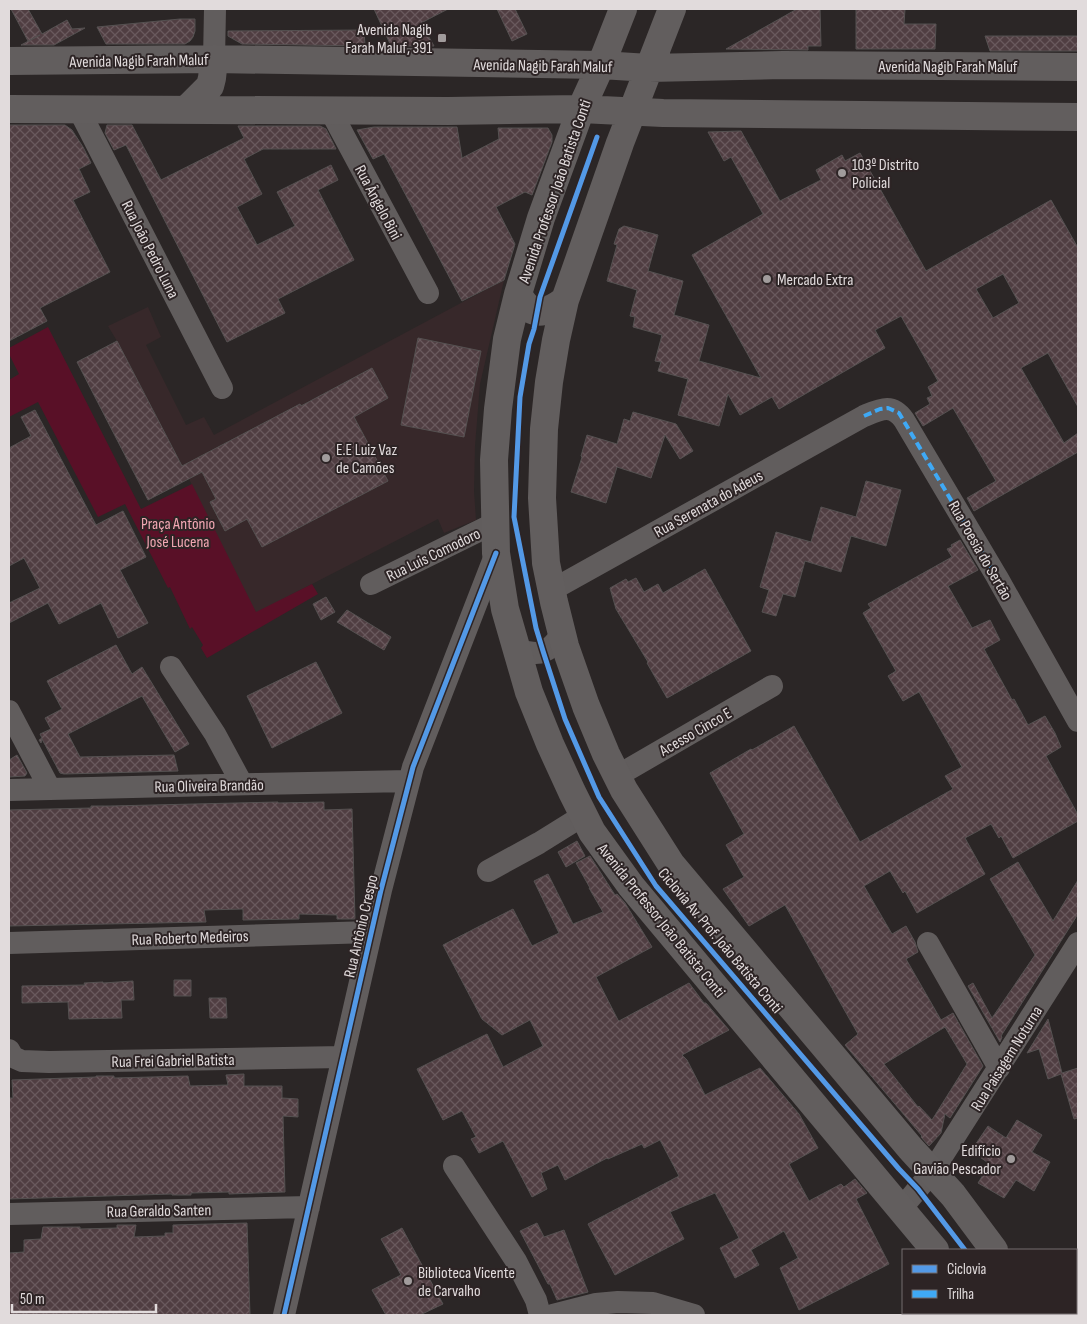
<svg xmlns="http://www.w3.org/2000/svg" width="1087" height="1324" viewBox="0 0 1087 1324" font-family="'Sofia Sans Condensed',sans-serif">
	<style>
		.built { fill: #37282a }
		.green { fill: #591027 }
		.building { fill: url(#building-cross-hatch); stroke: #555151; fill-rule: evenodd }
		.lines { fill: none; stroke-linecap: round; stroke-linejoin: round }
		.minor { stroke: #615d5d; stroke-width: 22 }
		.major { stroke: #625e5e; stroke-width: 28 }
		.quiet { stroke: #3fa9f5; stroke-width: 4; stroke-dasharray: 8 4; stroke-linecap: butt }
		.cycleway-casing { stroke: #2d2425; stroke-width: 8 }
		.cycleway { stroke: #5399e6; stroke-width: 5 }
		.poi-dot { fill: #a19c9c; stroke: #2d2425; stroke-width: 2 }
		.labels { text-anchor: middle; stroke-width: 4; stroke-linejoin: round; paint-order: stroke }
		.poi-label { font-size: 16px; fill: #e1dbdc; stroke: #2d2425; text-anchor: start }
		.street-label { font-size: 16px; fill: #e1dbdc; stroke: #2d2425 }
		.park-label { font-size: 16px; fill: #f2a7b3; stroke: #2d2425 }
	</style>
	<defs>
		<pattern id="building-cross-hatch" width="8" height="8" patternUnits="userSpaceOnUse" patternTransform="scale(1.25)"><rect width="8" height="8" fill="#503e42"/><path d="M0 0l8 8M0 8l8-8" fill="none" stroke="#69595d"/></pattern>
	</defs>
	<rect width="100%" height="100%" fill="#2b2626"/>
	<path class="built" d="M504,280L480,384L475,446L474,491L476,520L444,533L438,519L256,613L189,479L117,341L108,326L148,307L161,337L146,345L186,425L204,417L214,435Z"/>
	<path class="green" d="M48,327L141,509L192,484L256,612L312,584L318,594L207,658L201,648L203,645L192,627L190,629L170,587L168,588L125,504L98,517L38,402L9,417V380L19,374L9,354V348Z"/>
	<path class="building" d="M11,9H28L42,34L67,20L72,29L85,28L54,45H21L40,35L28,41Z
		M374,9H448L421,23L434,46H391Z
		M497,9H515L527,34L512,41Z
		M797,9H820L821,46H808V50L726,49Z
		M856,9H905L904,24H936L935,49H856Z
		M180,19H195V31L193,37L190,41L185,44H106L97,27Z
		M364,30L365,46L242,44L228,36V31Z
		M985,36H1078V51H990Z
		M9,125H65L72,130L83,147L91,163L79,169L90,192L73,200L110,272L40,308L47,321L9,341Z
		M107,125H132L161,180L244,138L238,126H320L326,129L336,149H263L244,159L262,194L237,207L257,245L295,226L277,192L331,165L338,180L318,190L354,260L278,299L285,313L227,342L126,145L114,150L105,133Z
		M374,127H457L462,158L499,139L498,128H548L552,135V142L532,195L525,192L496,207L515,244L504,280L462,301L384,154L373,159L357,130Z
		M741,131L780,201L821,180L816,170L842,155L845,161L860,153L926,271L1051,200L1078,248V407L1048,353L1021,368L1064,443L1078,433V452L974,511L967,498L996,481L953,408L923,426L915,413L930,404L927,398L932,396L928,387L938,381L901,316L875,330L885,348L779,409L772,397L740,415L728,394L719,426L678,415L688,379L658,371L661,362L655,361L662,335L633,327L635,317L630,316L637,290L607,281L617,245L614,244L619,229L624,226L658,235L648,271L683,281L674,315L709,325L699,361L761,378L692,255L763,214L731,157L724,161L708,132ZM1003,274L1019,303L993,318L976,289Z
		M418,338L481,351L464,437L401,425Z
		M117,341L182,466L300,404L301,406L372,368L388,398L354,417L388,481L262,547L247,519L225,531L210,502L216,499L202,472L148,500L77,362Z
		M35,410L96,525L123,511L146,557L120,570L148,623L118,638L101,603L59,624L48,603L9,623V603L40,588L24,558L9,566V448L31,436L21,417Z
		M633,412L676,424L693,451L680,459L665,435L651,478L617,467L606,503L571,492L582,457L581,456L587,435L617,444L624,419L630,421Z
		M866,481L901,490L886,546L851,536L841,572L805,561L795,597L783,594L776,616L762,612L769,590L760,587L776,532L811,542L821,507L856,517Z
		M960,540L978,570L948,586L972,628L990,620L1000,640L984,649L1012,700L1014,699L1028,725L1045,716L1055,733L1061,747L1046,756L1078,815V821L1013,858L1001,836L999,838L991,824L965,838L985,874L917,913L905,891L903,893L890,871L864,886L892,934L906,926L915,942L918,952L906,959L941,1020L953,1013L983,1066L950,1118L945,1114L941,1133L929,1146L921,1137L922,1136L845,1045L858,1034L785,905L749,926L723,889L744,877L726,845L744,834L710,773L751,749L752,750L794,726L860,842L953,789L945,776L962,767L919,692L903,701L888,676L896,671L863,613L871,608L868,604L952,557L947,549L952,547L951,545ZM945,1027L967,1064L932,1120L919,1106L918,1107L884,1064Z
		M705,569L751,651L667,698L647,663L648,662L616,609L610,588L626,579L628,582L636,578L644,592L658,584L663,593Z
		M326,597L335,612L321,620L313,604Z
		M347,610L391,637L384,650L337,622Z
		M116,645L132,674L142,667L189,744L175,752L142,696L68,734L80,757L174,755L178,771L64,774L60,773L42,739L41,743L39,740L42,738L40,734L51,729L45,718L62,709L47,681Z
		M316,662L342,713L272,748L247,696Z
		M17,755L27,773L25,776L9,777V760Z
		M278,802V803L324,802V810L352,809L355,919H337V915L299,914V919L243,920V909L204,910L206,922L9,926V810L91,808V806H110Z
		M577,841L585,856L566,867L558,852Z
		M590,856L615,895L617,894L625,903L652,947L596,977L618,1020L619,1021L689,983L704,1003H706L729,1030L682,1055L687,1060L705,1095L760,1068L799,1114L818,1148L789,1164L809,1201L841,1184L844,1187L855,1179L867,1193L856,1199L889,1264L799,1310L780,1268L798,1258L784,1231L751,1250L759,1265L735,1278L720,1248L739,1238L715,1193L670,1212L684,1239L615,1275L588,1224L679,1176L660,1140L644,1148L642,1144L608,1159L607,1158L565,1180L558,1165L541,1173L547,1189L532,1197L503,1141L479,1153L471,1139L476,1137L462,1111L443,1120L417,1069L487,1034L503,1067L543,1046L530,1020L502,1035L482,1019L443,945L513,909L532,946L559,933L534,881L548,874L573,924L603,912L589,888H590L576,863Z
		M1018,862L1053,921L1078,880V914L1001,1036L1002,1037L1000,1042L968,986L973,983L992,1018L1035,955L990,879Z
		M174,980H191V996H174Z
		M133,981L134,1000H121L122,1018L69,1019L68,1002L22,1003V986L85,985L84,983L103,982V983Z
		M209,998H226L227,1018H210Z
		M1048,1019L1062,1073L1078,1068V1118L1074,1119L1061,1074L1048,1079L1039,1049L1027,1053Z
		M244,1074V1086H282V1098L298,1099V1117L283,1116L285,1192L229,1194V1192L191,1193V1195H172V1194L9,1199V1098H13L12,1080L96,1077V1076H114V1078L188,1076L190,1086L228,1085L226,1075Z
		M1017,1120L1042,1135L1032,1152L1050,1162L1034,1191L1016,1180L1004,1198L978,1183L990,1164L971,1151L988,1126L1006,1138Z
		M247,1223L250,1315H9V1253L24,1252V1240L41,1239L43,1227H80V1229L117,1228V1225H136L134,1237L165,1236V1233H173V1225Z
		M537,1223L544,1237L564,1230L588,1292L557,1300L550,1284H548L520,1231Z
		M402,1228L443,1304L420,1315H386L372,1290L401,1275L381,1239Z"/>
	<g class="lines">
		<path class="minor" d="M214,59L215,9
			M79,110L222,388
			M330,110L428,293
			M371,584L495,523
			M552,590L864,416C881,409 892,403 904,420L997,577L1078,721
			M518,650C543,656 546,654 562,634
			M171,667L215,734L242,784
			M9,711L50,789
			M617,776L772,686
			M9,790L257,784L409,781
			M488,871L539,843L584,815
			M9,943L371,932
			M928,943L999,1068
			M9,1050L13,1057L22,1061L49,1062L343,1057
			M454,1166L516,1261L536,1300L540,1315
			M901,1209L932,1172L1078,943
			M9,1214L309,1207
			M284,1315L381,890L413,767L496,553
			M553,1315L596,1304L618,1302L653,1303L694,1315
			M1061,1315L1068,1313"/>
		<path class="major" d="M623,9L601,65L581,109L541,218L518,294L507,339L498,409L494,460L496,553L505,609L529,692L550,744L572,792L592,832L631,886L935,1250
			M672,9L620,143L565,300L556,340L549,382L544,429L542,498L546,563L554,602L565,646L586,706L606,754L624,790L671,864L910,1148L953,1195L994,1250
			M9,61L214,59L601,65L649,68L783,65L1078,67
			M9,109L448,111L581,109L663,113L1078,117
			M187,109L210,86L212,78L214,59
			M518,294C531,319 546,314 565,300
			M986,1313L988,1315
			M1042,1313L1043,1315"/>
		<path class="quiet" d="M864,416L880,409L888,408L899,413L997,577"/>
		<defs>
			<path id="cycleway" d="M597,137L540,297L534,329L529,344L520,397L514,517L536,628L543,651L565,719L599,797L656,886L899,1169L918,1189L965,1250
				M284,1315L381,890L413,767L496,553"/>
		</defs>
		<use href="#cycleway" class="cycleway-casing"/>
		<use href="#cycleway" class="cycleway"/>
	</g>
	<g class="poi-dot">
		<rect x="437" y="33" width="10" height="10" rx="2.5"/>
		<circle cx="842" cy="173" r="5"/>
		<circle cx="767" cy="279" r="5"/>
		<circle cx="326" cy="458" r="5"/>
		<circle cx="1011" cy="1159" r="5"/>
		<circle cx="408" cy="1281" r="5"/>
	</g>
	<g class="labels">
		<g class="poi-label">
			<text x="432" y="35" text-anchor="end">Avenida Nagib<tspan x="432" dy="18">Farah Maluf, 391</tspan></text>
			<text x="852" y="170">103º Distrito<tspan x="852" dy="18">Policial</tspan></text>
			<text x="777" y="285">Mercado Extra</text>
			<text x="336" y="455">E.E Luiz Vaz<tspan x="336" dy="18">de Camões</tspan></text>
			<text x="1001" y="1156" text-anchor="end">Edifício<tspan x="1001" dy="18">Gavião Pescador</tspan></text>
			<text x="418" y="1278">Biblioteca Vicente<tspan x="418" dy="18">de Carvalho</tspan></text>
		</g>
		<g class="street-label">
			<text transform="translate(139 60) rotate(-1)" y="6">Avenida Nagib Farah Maluf</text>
			<text transform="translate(543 65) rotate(1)" y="6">Avenida Nagib Farah Maluf</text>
			<text x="948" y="72">Avenida Nagib Farah Maluf</text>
			<text transform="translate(554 191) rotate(-71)" y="6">Avenida Professor João Batista Conti</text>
			<text transform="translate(379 202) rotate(62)" y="6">Rua Ângelo Bini</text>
			<text transform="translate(151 249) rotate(63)" y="6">Rua João Pedro Luna</text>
			<text transform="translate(708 503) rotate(-29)" y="6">Rua Serenata do Adeus</text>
			<text transform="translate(981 550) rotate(60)" y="6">Rua Poesia do Sertão</text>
			<text transform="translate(433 554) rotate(-26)" y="6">Rua Luis Comodoro</text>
			<text transform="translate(695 731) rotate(-30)" y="6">Acesso Cinco E</text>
			<text transform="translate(209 785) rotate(-1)" y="6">Rua Oliveira Brandão</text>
			<text transform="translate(662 920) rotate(51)" y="6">Avenida Professor João Batista Conti</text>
			<text transform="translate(360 926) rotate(-77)" y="6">Rua Antônio Crespo</text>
			<text transform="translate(190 937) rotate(-2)" y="6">Rua Roberto Medeiros</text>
			<text transform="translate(721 940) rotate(50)" y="6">Ciclovia Av. Prof. João Batista Conti</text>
			<text transform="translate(1006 1058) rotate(-58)" y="6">Rua Paisagem Noturna</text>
			<text transform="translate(173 1060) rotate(-1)" y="6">Rua Frei Gabriel Batista</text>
			<text transform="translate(159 1210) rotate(-1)" y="6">Rua Geraldo Santen</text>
		</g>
		<g class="park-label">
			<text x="178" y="529">Praça Antônio<tspan x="178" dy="18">José Lucena</tspan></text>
		</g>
	</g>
	<rect width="1087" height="1324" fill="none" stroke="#e1dbdc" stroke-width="20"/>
	<rect x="902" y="1249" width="175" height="65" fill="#2d2425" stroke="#756d6e"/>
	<rect x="912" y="1265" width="25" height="8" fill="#5399e6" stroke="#756d6e"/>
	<text x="947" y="1274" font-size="15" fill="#e1dbdc">Ciclovia</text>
	<rect x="912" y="1290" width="25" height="8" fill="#3fa9f5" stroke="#756d6e"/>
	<text x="947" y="1299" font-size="15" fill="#e1dbdc">Trilha</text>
	<path d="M12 1304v8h144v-8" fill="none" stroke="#e1dbdc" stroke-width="2.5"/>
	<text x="20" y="1304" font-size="15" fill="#e1dbdc" stroke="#2d2425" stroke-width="4" paint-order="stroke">50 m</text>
</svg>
